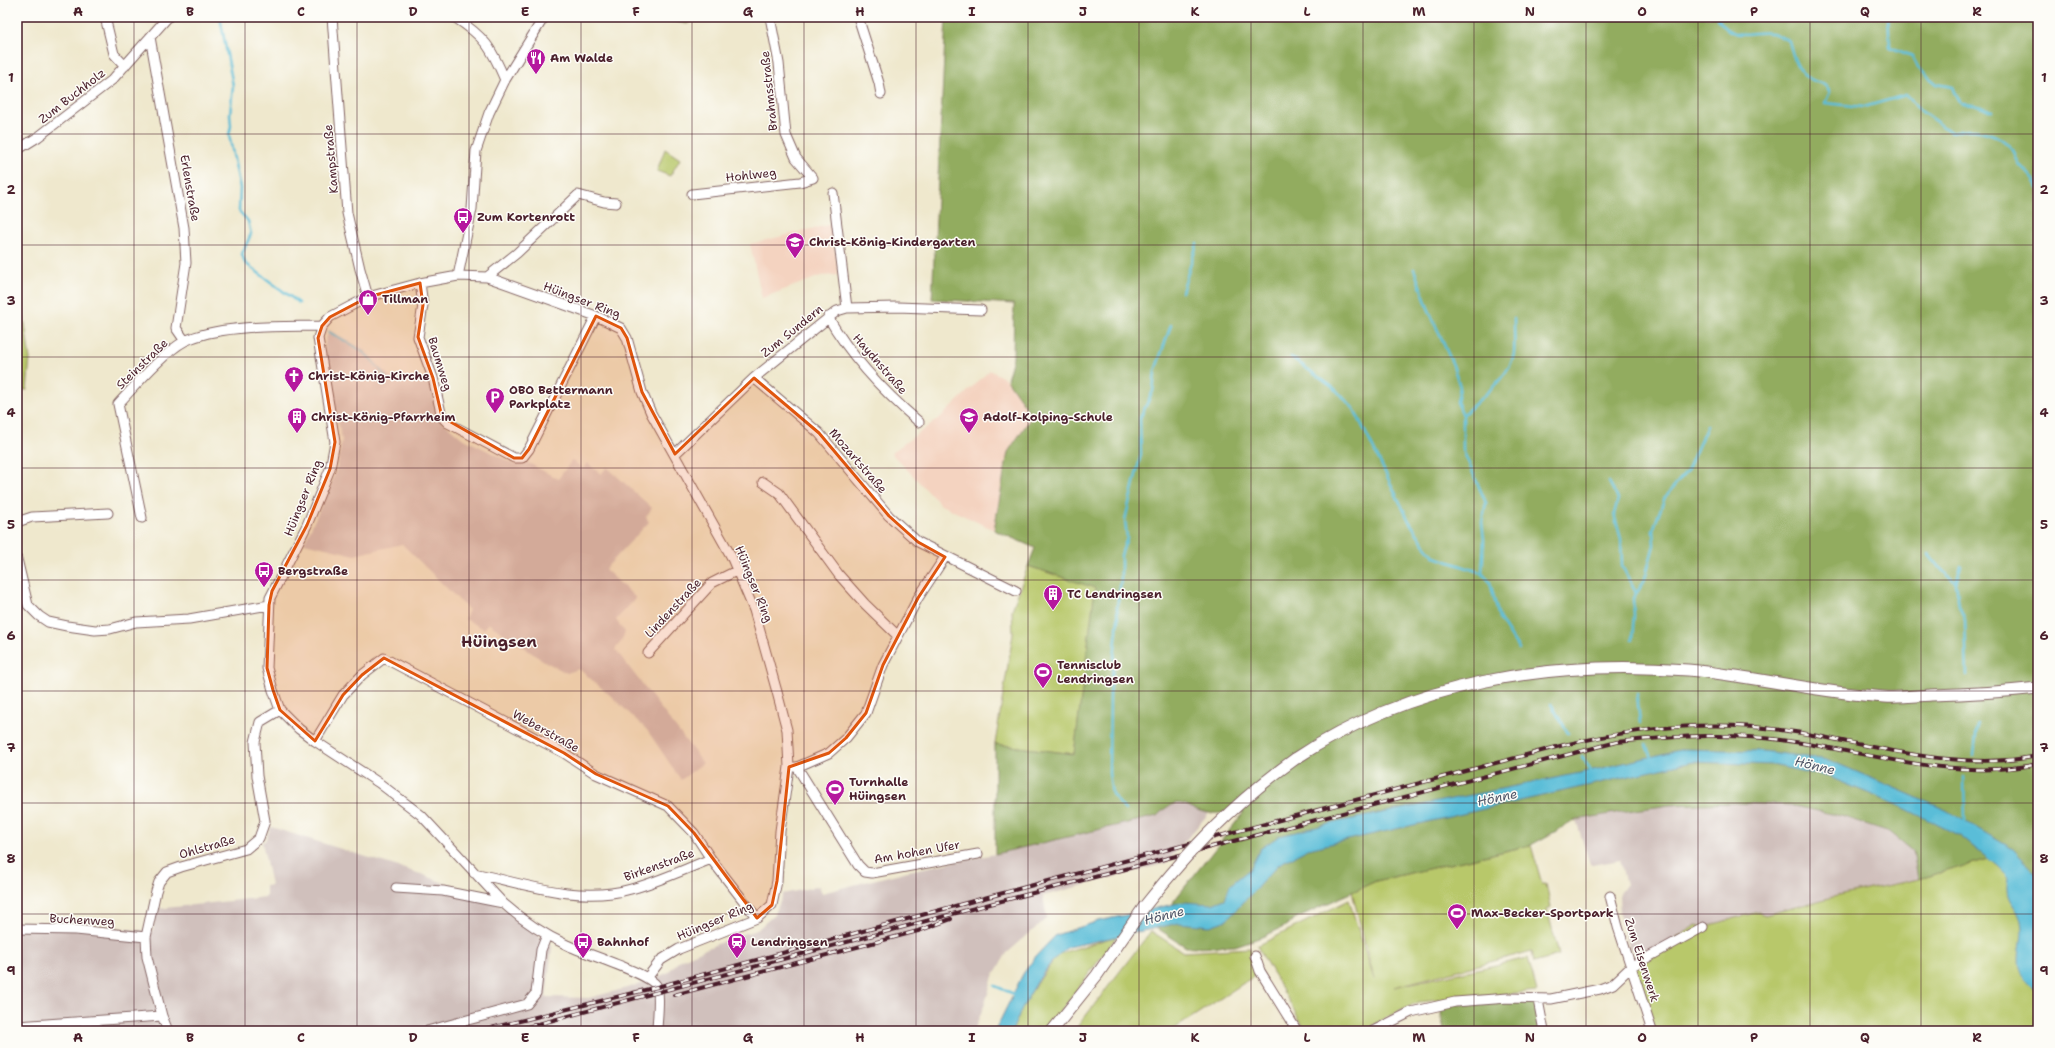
<svg xmlns="http://www.w3.org/2000/svg" width="2055" height="1048" viewBox="0 0 2055 1048" font-family="'Shantell Sans',sans-serif">
	<style>
		.built { fill: #f4d3c0 }
		.industrial { fill: #d0c0bc }
		.green { fill: #b8c86b; stroke: #81744b }
		.forest { fill: #92ac5f; stroke: #6e6645 }
		.water { fill: #5abdd8; stroke: #526e82 }
		.lines { fill: none; stroke-linecap: round; stroke-linejoin: round }
		.stream { stroke: #5abdd8; stroke-width: 2.5 }
		.minor-casing { stroke: #846564; stroke-width: 11 }
		.major-casing { stroke: #846564; stroke-width: 13 }
		.minor { stroke: #fff; stroke-width: 9 }
		.major { stroke: #fff; stroke-width: 11 }
		.rail-casing { stroke: #4a1f2b; stroke-width: 4 }
		.rail { stroke: #fdfcf7; stroke-width: 2.5; stroke-dasharray: 8; stroke-linecap: butt }
		.major-bridge-casing { stroke: #846564; stroke-width: 13; stroke-linecap: butt }
		.major-bridge { stroke: #fff; stroke-width: 11 }
		.marked { fill: #e0560e; fill-opacity: 0.2; stroke: #e0560e; stroke-width: 3; stroke-linejoin: round }
		.grid { fill: none; stroke: #4a1f2b; stroke-width: 1; stroke-opacity: 0.55 }
		.labels { text-anchor: middle; stroke-width: 3; stroke-linejoin: round; paint-order: stroke }
		.poi-label { font-size: 12px; font-weight: bold; fill: #4a1f2b; stroke: #fdfcf7; text-anchor: start }
		.street-label { font-size: 12px; fill: #4a1f2b; stroke: #fdfcf7 }
		.water-label { font-size: 13px; font-style: italic; fill: #505668; stroke: #fdfcf7 }
		.district-label { font-size: 16px; font-weight: bold; fill: #4a1f2b; stroke: #fdfcf7 }
		.neatline { fill: none; stroke: #4a1f2b; stroke-width: 1.5 }
		.grid-label { font-size: 13px; text-anchor: middle; font-weight: bold; fill: #4a1f2b }
	</style>
	<rect width="100%" height="100%" fill="#fdfcf7"/>
	<filter id="ink" filterUnits="userSpaceOnUse"><feTurbulence type="fractalNoise" baseFrequency=".025" numOctaves="2"/><feDisplacementMap in="SourceGraphic" scale="8" xChannelSelector="R" yChannelSelector="G"/><feConvolveMatrix kernelMatrix="1 2 1 2 8 2 1 2 1" color-interpolation-filters="sRGB"/></filter>
	<filter id="wash" filterUnits="userSpaceOnUse"><feTurbulence type="fractalNoise" baseFrequency=".012" numOctaves="4" result="noise"/><feDisplacementMap in="SourceGraphic" scale="16" xChannelSelector="R" yChannelSelector="G"/><feGaussianBlur stdDeviation="0.9" result="paint"/><feColorMatrix in="noise" values="0 0 0 0 0 0 0 0 0 0 0 0 0 0 0 0 0 1.4 0 .05"/><feComposite in="paint" operator="in"/></filter>
	<g filter="url(#wash)">
		<rect width="100%" height="100%" fill="#efe8cd"/>
		<path class="built" d="M832,224L838,275L821,276L762,298L750,244Z
			M990,370L1007,380L1032,415L1008,452L994,530L941,505L891,453L942,416Z"/>
		<path class="industrial" d="M329,330L363,349L390,377L398,381L430,379L437,417L462,438L514,464L527,462L558,479L572,460L583,469L587,463L601,474L607,467L652,508L646,517L649,522L605,569L636,598L616,620L625,632L621,642L615,649L703,763L681,780L647,730L611,696L579,669L567,673L542,660L488,623L484,629L465,619L469,610L402,544L355,555L304,543L331,485L338,464L342,440L324,357L325,343Z
			M1181,803L1209,813L1166,863L1043,896L1047,918L1007,953L993,976L986,1000L974,1031H17V925L81,926L153,931L157,909L266,897V886L271,885L262,842L265,841L271,827L424,875L456,888L484,894L552,946L546,997L589,998L638,985L667,973L680,960L731,938L757,930L775,914L783,894L819,886L822,893L908,871L995,854L1157,816L1166,806Z
			M1734,803L1790,805L1841,816L1890,832L1913,851L1918,879L1833,897L1765,915L1757,912L1711,925H1696L1649,955L1635,953L1629,947L1620,914L1619,895L1626,885L1620,860L1593,865L1590,864L1576,820L1621,812L1670,805Z"/>
		<path class="green" d="M654,17H697L687,24Z
			M665,149L680,159L670,176L657,171Z
			M17,304H22L30,359L27,390L17,389Z
			M1028,566L1096,587L1074,754L995,744L1013,634L1012,610Z
			M1531,845L1542,884H1546L1551,907L1547,909L1559,955L1534,962L1532,951L1394,987L1528,958L1537,991L1418,1002L1360,1031H1306L1257,946L1349,900L1374,979L1352,892L1376,881Z
			M2006,854L2038,890V1031H1652L1632,966L1696,925L1703,927L1758,912L1765,915L1833,897L1918,879Z
			M1151,931L1183,952L1250,948L1256,975L1171,1031H1074Z
			M1117,936L1061,1011L1041,1031H1012L1024,1002L1058,954Z"/>
		<path class="forest" d="M946,17H2038V890L2006,854L1918,879L1913,851L1890,832L1841,816L1790,805L1734,803L1670,805L1621,812L1576,820L1531,845L1376,881L1296,918L1284,927L1262,937L1235,946L1186,947L1154,926L1244,812C1233,812 1220,814 1209,813C1185,810 1181,791 1157,816L995,854V744L1074,754L1095,588L1028,566L1035,548L994,530L1008,452L1032,416L1007,380L1013,358L1014,304L932,299Z
			M1538,1000L1544,1031H1444L1440,1005Z"/>
		<path class="water" d="M1684,749L1763,751L1829,760L1946,810L2013,849L2038,875V993C2033,987 2024,979 2021,971C2015,956 2025,938 2021,922C2017,902 2003,904 2008,877L1997,866L1960,836L1904,808L1829,777L1772,765L1692,762L1308,849L1279,864L1227,920L1210,926L1179,923L1068,947C1043,965 1024,1003 1012,1031H995L1023,974L1036,956L1056,935L1099,921L1183,902L1212,904L1225,899L1230,885L1250,869L1260,849L1279,836L1337,822L1580,773Z"/>
		<g class="lines">
			<path class="stream" d="M220,17L233,86L230,114L231,126L229,135L240,188L239,211L248,221L251,234L242,254L245,263L299,303
				M1717,17C1733,44 1749,30 1772,33C1777,34 1784,39 1789,41C1793,55 1795,67 1807,77C1818,85 1821,78 1830,92L1825,103L1864,107L1906,95L1921,111L1952,133C1971,126 1999,132 2012,149C2016,153 2016,160 2020,165C2026,172 2035,178 2038,187
				M1888,17L1890,47L1912,56L1919,69L1937,84L1953,87L1961,104L1975,105L1992,111
				M1414,269L1428,308L1453,365L1460,387L1457,402L1463,415V450L1486,503L1482,522L1484,540L1482,573L1490,582L1499,618L1519,649
				M1182,292L1197,244
				M329,332C358,348 367,351 386,378
				M1291,357L1335,389L1354,409L1409,521L1424,544L1435,557L1482,573
				M1463,415C1478,400 1512,375 1514,353C1515,342 1514,330 1514,319
				M1609,482L1618,499L1614,514L1621,539L1622,566L1636,593
				M1929,554L1943,571L1956,583
				M1961,566L1956,583L1959,606L1965,620L1967,676
				M1632,640L1634,615L1633,598L1644,582L1654,545L1653,530L1665,497L1687,471L1707,426
				M1637,694L1640,723
				M1551,704L1568,733
				M1646,745L1652,760
				M1974,755L1977,725
				M1582,756L1592,773
				M1964,777L1965,822
				M1125,810L1112,794L1109,773L1110,695L1118,620L1117,607L1121,580V555L1127,538L1125,520L1141,454L1140,418L1153,391L1155,371L1171,325
				M995,986L1014,994
				M1682,1028L1736,1031"/>
		</g>
	</g>
	<g filter="url(#ink)">
		<g class="lines">
			<defs>
				<path id="minor" d="M105,17L114,54L125,66
					M332,17L347,213L360,269L368,297
					M454,17C485,37 491,47 505,80
					M858,17L879,83L881,94
					M150,37L184,228L186,263L176,328L185,341
					M17,150L38,137L112,80L168,17
					M833,193L847,308
					M692,194L800,182L813,178L796,158L786,135L779,63L770,17
					M458,276L472,209L476,151L489,113L505,80L544,17
					M487,277L517,253L578,195L604,202L616,203
					M420,283L423,305L418,337L433,378L442,417L448,423L514,458H522L529,449L596,316
					M828,317C851,357 884,392 919,422
					M754,378L819,433L889,516L918,542L1016,591
					M675,454L754,378L837,311L847,308L897,307L981,310
					M763,482L779,493L839,575L865,604L898,636
					M142,518L118,404C135,386 164,352 185,341C219,324 283,327 322,326
					M17,522L32,517L108,513
					M17,559L28,605L39,616L48,622L67,626L95,630L110,629L136,622L189,619L269,605
					M648,653L712,583L738,570
					M315,741L343,695L362,675L384,658L564,753L596,774L668,806L694,833L711,859L757,918
					M789,767H797L829,753L846,738L866,713L883,665L918,598L945,557
					M797,767L858,865L865,872L872,873L978,854
					M474,873C524,884 579,904 631,889C658,882 685,869 711,859
					M396,888L443,891L503,903
					M1610,896L1618,927L1652,1031
					M17,929L76,930L146,937
					M1255,956L1260,971L1297,1031
					M647,978L661,960L679,949L757,918L772,905L777,881L780,831L789,767L788,748L787,730L777,692L754,610L731,556L651,413L642,392L627,338L621,328L596,316L487,277L458,276L420,283L368,297L330,317L322,326L318,338L335,442L330,469L307,525L270,598L267,668L273,690L280,710L299,729L315,741L379,783L421,815L503,903C522,920 543,934 567,945C585,954 646,972 656,985C661,993 657,1021 657,1031
					M1538,1000L1544,1031
					M162,1016L168,1031
					M17,1026L162,1016L147,957L146,937L156,891L159,882L167,872L181,867L246,849L259,838L265,821L257,776L255,742L260,722L280,710
					M427,1031L527,1004L536,993L541,950L547,935
					M1373,1031L1411,1012L1455,1002L1508,998L1551,999L1600,989L1613,984L1632,966L1703,927"/>
				<path id="major" d="M1295,759C1411,682 1551,659 1688,670C1754,676 1819,693 1885,697C1900,698 1916,696 1931,695C1967,694 2002,692 2038,688
					M1052,1031L1097,975L1144,907"/>
			</defs>
			<use href="#minor" class="minor-casing"/>
			<use href="#major" class="major-casing"/>
			<use href="#minor" class="minor"/>
			<use href="#major" class="major"/>
			<defs>
				<path id="rail" d="M674,995L918,931L951,919
					M479,1031L657,987L988,897L1564,745C1642,727 1715,719 1795,732C1875,745 1956,772 2038,756
					M512,1031L990,904L1617,742C1677,736 1736,732 1795,742C1874,754 1959,781 2038,764"/>
			</defs>
			<use href="#rail" class="rail-casing"/>
			<use href="#rail" class="rail"/>
			<defs>
				<path id="major-bridge" d="M1144,907C1191,848 1234,803 1295,759"/>
			</defs>
			<use href="#major-bridge" class="major-bridge-casing"/>
			<use href="#major-bridge" class="major-bridge"/>
		</g>
	</g>
	<path class="marked" d="M420,283L423,305L418,337L433,378L442,417L514,458H522L529,449L596,316L621,328L627,338L642,392L675,454L754,378L819,433L889,516L918,542L945,557L918,598L883,665L866,713L846,738L829,753L789,767L777,881L772,905L757,918L694,833L668,806L596,774L564,753L384,658L362,675L343,695L315,741L280,710L273,690L267,668L269,605L272,591L307,525L330,469L335,442L318,338L322,326L330,317L368,297Z"/>
	<path class="grid" d="M134,17V1031M245,17V1031M357,17V1031M469,17V1031M581,17V1031M692,17V1031M804,17V1031M916,17V1031M1028,17V1031M1139,17V1031M1251,17V1031M1363,17V1031M1474,17V1031M1586,17V1031M1698,17V1031M1810,17V1031M1921,17V1031M17,134H2038M17,245H2038M17,357H2038M17,468H2038M17,580H2038M17,691H2038M17,803H2038M17,914H2038"/>
	<defs>
		<symbol id="restaurant-pin" viewBox="-11 -11 22 30"><path d="M0 17L-7.5 6A9.5 9.5 0 1 1 7.5 6Z" fill="#b5179e" stroke="#fdfcf7"/><path d="M-5-6h1v4h1v-4h1v4h1v-4h1v5L-1.5 .5V6h-2V.5L-5-1ZM5-6V6H3V1.5H1.5Q1.5-4 5-6Z" fill="#fff"/></symbol>
		<symbol id="bus-pin" viewBox="-11 -11 22 30"><path d="M0 17L-7.5 6A9.5 9.5 0 1 1 7.5 6Z" fill="#b5179e" stroke="#fdfcf7"/><path d="M-5-6H5V4H4V6H2V4H-2V6H-4V4H-5ZM-3.5-4V0h7V-4ZM-3.5 1.2v1.5H-2V1.2ZM2 1.2v1.5H3.5V1.2Z" fill="#fff"/></symbol>
		<symbol id="school-pin" viewBox="-11 -11 22 30"><path d="M0 17L-7.5 6A9.5 9.5 0 1 1 7.5 6Z" fill="#b5179e" stroke="#fdfcf7"/><path d="M0-5L7-2L0 1L-7-2ZM-4 1L0 2.5L4 1V4Q0 6-4 4Z" fill="#fff"/></symbol>
		<symbol id="shop-pin" viewBox="-11 -11 22 30"><path d="M0 17L-7.5 6A9.5 9.5 0 1 1 7.5 6Z" fill="#b5179e" stroke="#fdfcf7"/><path d="M-5-2.5h2.3a2.7 3.5 0 0 1 5.4 0H5L5.5 6h-11ZM-1.5-2.5h3a1.5 2.3 0 0 0-3 0Z" fill="#fff"/></symbol>
		<symbol id="church-pin" viewBox="-11 -11 22 30"><path d="M0 17L-7.5 6A9.5 9.5 0 1 1 7.5 6Z" fill="#b5179e" stroke="#fdfcf7"/><path d="M-1.2-6h2.4v3.5h3.3v2.4h-3.3V6h-2.4V-.1h-3.3v-2.4h3.3Z" fill="#fff"/></symbol>
		<symbol id="parking-pin" viewBox="-11 -11 22 30"><path d="M0 17L-7.5 6A9.5 9.5 0 1 1 7.5 6Z" fill="#b5179e" stroke="#fdfcf7"/><path d="M-3.5-5.5H1a3.5 3.5 0 0 1 0 7H-1V5.5H-3.5ZM-1-3.4V-.6H.8a1.4 1.4 0 0 0 0-2.8Z" fill="#fff"/></symbol>
		<symbol id="building-pin" viewBox="-11 -11 22 30"><path d="M0 17L-7.5 6A9.5 9.5 0 1 1 7.5 6Z" fill="#b5179e" stroke="#fdfcf7"/><path d="M-4-6H4V6H1V3H-1V6H-4ZM-2.5-4.3h1.7v1.8h-1.7ZM.8-4.3h1.7v1.8H.8ZM-2.5-1h1.7V.8h-1.7ZM.8-1h1.7V.8H.8Z" fill="#fff"/></symbol>
		<symbol id="stadium-pin" viewBox="-11 -11 22 30"><path d="M0 17L-7.5 6A9.5 9.5 0 1 1 7.5 6Z" fill="#b5179e" stroke="#fdfcf7"/><path d="M0-5a6.5 5 0 1 0 0 10a6.5 5 0 1 0 0-10ZM-3.5-1.8h7v3.6h-7Z" fill="#fff"/></symbol>
		<symbol id="station-pin" viewBox="-11 -11 22 30"><path d="M0 17L-7.5 6A9.5 9.5 0 1 1 7.5 6Z" fill="#b5179e" stroke="#fdfcf7"/><path d="M-3-6H3Q5-6 5-4V2Q5 4 3 4L4.5 6H3L1.5 4h-3L-3 6H-4.5L-3 4Q-5 4-5 2V-4Q-5-6-3-6ZM-3.5-4v3h7v-3ZM-3.5 1v1.5H-2V1ZM2 1v1.5H3.5V1Z" fill="#fff"/></symbol>
	</defs>
	<g fill-rule="evenodd">
		<use href="#restaurant-pin" x="525" y="47" width="22" height="30"/>
		<use href="#bus-pin" x="452" y="206" width="22" height="30"/>
		<use href="#school-pin" x="784" y="231" width="22" height="30"/>
		<use href="#shop-pin" x="357" y="288" width="22" height="30"/>
		<use href="#church-pin" x="283" y="365" width="22" height="30"/>
		<use href="#parking-pin" x="484" y="386" width="22" height="30"/>
		<use href="#building-pin" x="286" y="406" width="22" height="30"/>
		<use href="#school-pin" x="958" y="406" width="22" height="30"/>
		<use href="#bus-pin" x="253" y="560" width="22" height="30"/>
		<use href="#building-pin" x="1042" y="583" width="22" height="30"/>
		<use href="#stadium-pin" x="1032" y="661" width="22" height="30"/>
		<use href="#stadium-pin" x="824" y="778" width="22" height="30"/>
		<use href="#stadium-pin" x="1446" y="902" width="22" height="30"/>
		<use href="#bus-pin" x="572" y="931" width="22" height="30"/>
		<use href="#station-pin" x="726" y="931" width="22" height="30"/>
	</g>
	<g class="labels">
		<g class="poi-label">
			<text x="550" y="62">Am Walde</text>
			<text x="477" y="221">Zum Kortenrott</text>
			<text x="809" y="246">Christ-König-Kindergarten</text>
			<text x="382" y="303">Tillman</text>
			<text x="308" y="380">Christ-König-Kirche</text>
			<text x="509" y="394">OBO Bettermann<tspan x="509" dy="14">Parkplatz</tspan></text>
			<text x="311" y="421">Christ-König-Pfarrheim</text>
			<text x="983" y="421">Adolf-Kolping-Schule</text>
			<text x="278" y="575">Bergstraße</text>
			<text x="1067" y="598">TC Lendringsen</text>
			<text x="1057" y="669">Tennisclub<tspan x="1057" dy="14">Lendringsen</tspan></text>
			<text x="849" y="786">Turnhalle<tspan x="849" dy="14">Hüingsen</tspan></text>
			<text x="1471" y="917">Max-Becker-Sportpark</text>
			<text x="597" y="946">Bahnhof</text>
			<text x="751" y="946">Lendringsen</text>
		</g>
		<g class="street-label">
			<text transform="translate(769 91) rotate(-96)" y="4">Brahmsstraße</text>
			<text transform="translate(72 96) rotate(-38)" y="4">Zum Buchholz</text>
			<text transform="translate(331 159) rotate(-95)" y="4">Kampstraße</text>
			<text transform="translate(751 175) rotate(-6)" y="4">Hohlweg</text>
			<text transform="translate(190 188) rotate(80)" y="4">Erlenstraße</text>
			<text transform="translate(582 300) rotate(21)" y="4">Hüingser Ring</text>
			<text transform="translate(792 331) rotate(-39)" y="4">Zum Sundern</text>
			<text transform="translate(142 364) rotate(-44)" y="4">Steinstraße</text>
			<text transform="translate(440 364) rotate(73)" y="4">Baumweg</text>
			<text transform="translate(880 364) rotate(49)" y="4">Haydnstraße</text>
			<text transform="translate(858 461) rotate(49)" y="4">Mozartstraße</text>
			<text transform="translate(303 498) rotate(-68)" y="4">Hüingser Ring</text>
			<text transform="translate(754 584) rotate(68)" y="4">Hüingser Ring</text>
			<text transform="translate(673 608) rotate(-47)" y="4">Lindenstraße</text>
			<text transform="translate(546 731) rotate(29)" y="4">Weberstraße</text>
			<text transform="translate(207 847) rotate(-16)" y="4">Ohlstraße</text>
			<text transform="translate(917 852) rotate(-10)" y="4">Am hohen Ufer</text>
			<text transform="translate(659 865) rotate(-20)" y="4">Birkenstraße</text>
			<text transform="translate(82 920) rotate(3)" y="4">Buchenweg</text>
			<text transform="translate(715 921) rotate(-23)" y="4">Hüingser Ring</text>
			<text transform="translate(1642 960) rotate(72)" y="4">Zum Eisenwerk</text>
		</g>
		<g class="water-label">
			<text transform="translate(1815 765) rotate(14)" y="5">Hönne</text>
			<text transform="translate(1497 797) rotate(-12)" y="5">Hönne</text>
			<text transform="translate(1164 915) rotate(-14)" y="5">Hönne</text>
		</g>
		<g class="district-label">
			<text x="499" y="647">Hüingsen</text>
		</g>
	</g>
	<rect width="2055" height="1048" fill="none" stroke="#fdfcf7" stroke-width="44"/>
	<rect x="22" y="22" width="2011" height="1004" class="neatline"/>
	<g class="grid-label">
		<text x="78" y="16">A</text>
		<text x="190" y="16">B</text>
		<text x="301" y="16">C</text>
		<text x="413" y="16">D</text>
		<text x="525" y="16">E</text>
		<text x="636" y="16">F</text>
		<text x="748" y="16">G</text>
		<text x="860" y="16">H</text>
		<text x="972" y="16">I</text>
		<text x="1083" y="16">J</text>
		<text x="1195" y="16">K</text>
		<text x="1307" y="16">L</text>
		<text x="1419" y="16">M</text>
		<text x="1530" y="16">N</text>
		<text x="1642" y="16">O</text>
		<text x="1754" y="16">P</text>
		<text x="1865" y="16">Q</text>
		<text x="1977" y="16">R</text>
		<text x="11" y="82">1</text>
		<text x="2044" y="82">1</text>
		<text x="11" y="194">2</text>
		<text x="2044" y="194">2</text>
		<text x="11" y="305">3</text>
		<text x="2044" y="305">3</text>
		<text x="11" y="417">4</text>
		<text x="2044" y="417">4</text>
		<text x="11" y="529">5</text>
		<text x="2044" y="529">5</text>
		<text x="11" y="640">6</text>
		<text x="2044" y="640">6</text>
		<text x="11" y="752">7</text>
		<text x="2044" y="752">7</text>
		<text x="11" y="863">8</text>
		<text x="2044" y="863">8</text>
		<text x="11" y="975">9</text>
		<text x="2044" y="975">9</text>
		<text x="78" y="1042">A</text>
		<text x="190" y="1042">B</text>
		<text x="301" y="1042">C</text>
		<text x="413" y="1042">D</text>
		<text x="525" y="1042">E</text>
		<text x="636" y="1042">F</text>
		<text x="748" y="1042">G</text>
		<text x="860" y="1042">H</text>
		<text x="972" y="1042">I</text>
		<text x="1083" y="1042">J</text>
		<text x="1195" y="1042">K</text>
		<text x="1307" y="1042">L</text>
		<text x="1419" y="1042">M</text>
		<text x="1530" y="1042">N</text>
		<text x="1642" y="1042">O</text>
		<text x="1754" y="1042">P</text>
		<text x="1865" y="1042">Q</text>
		<text x="1977" y="1042">R</text>
	</g>
</svg>
